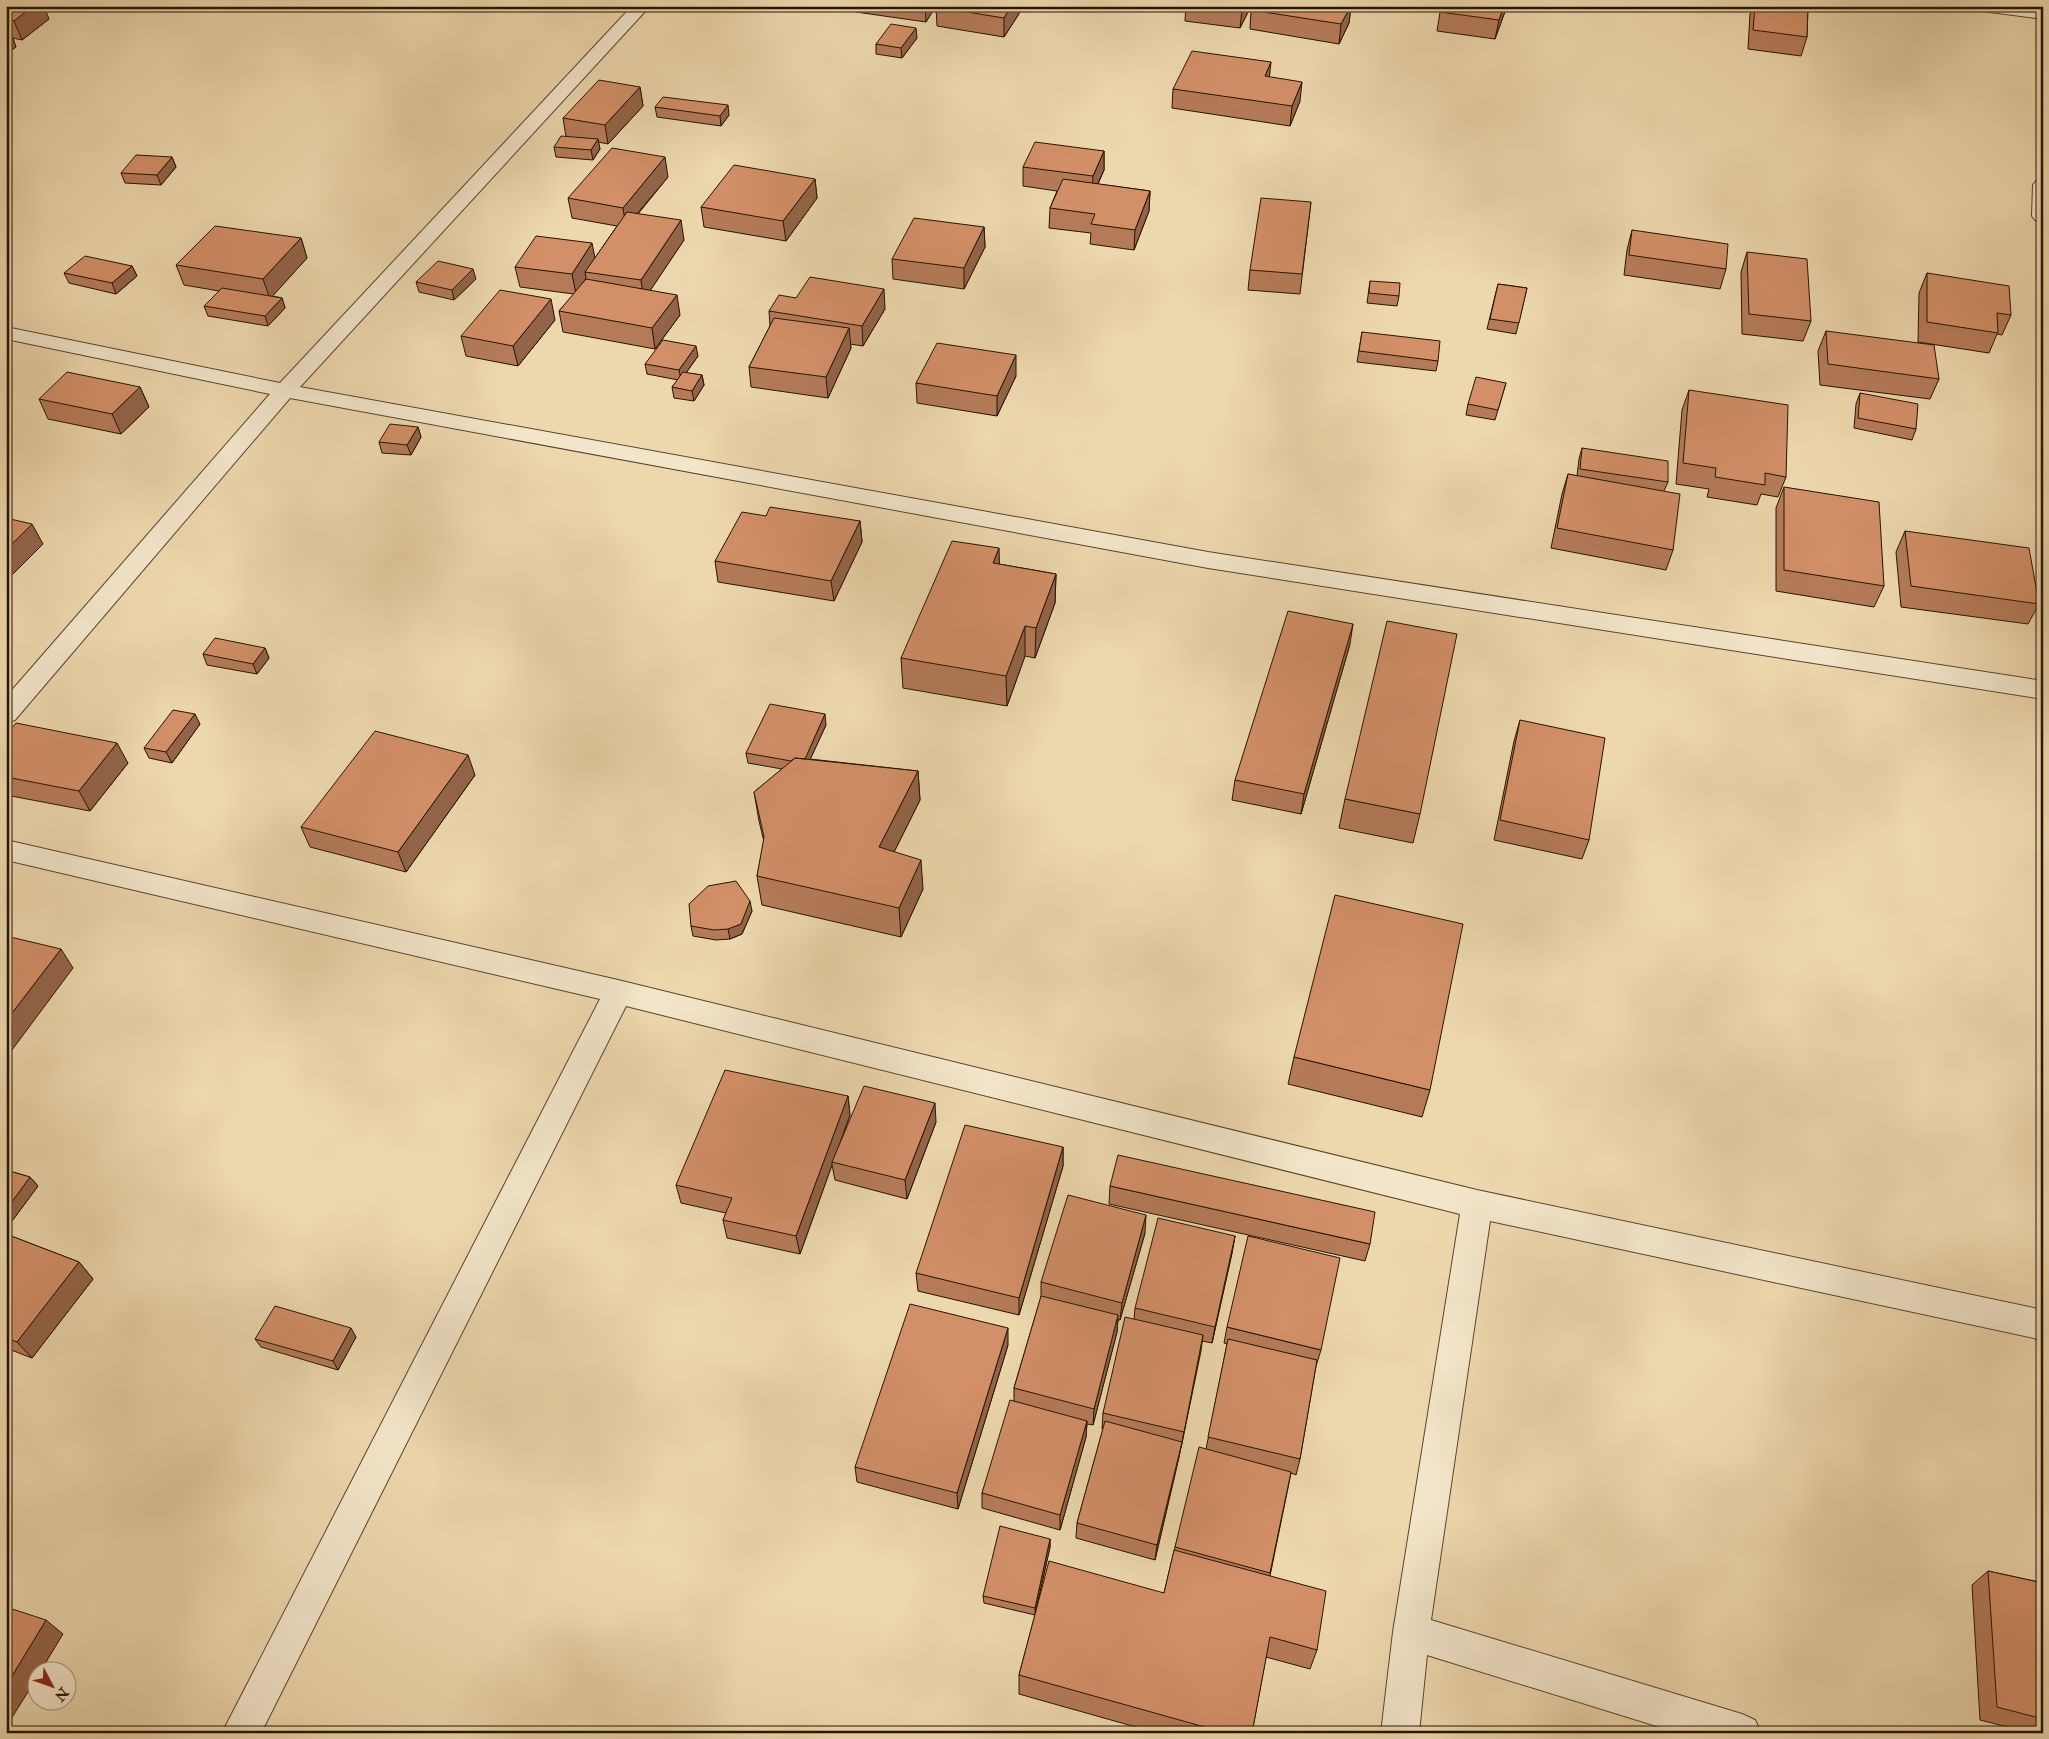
<svg xmlns="http://www.w3.org/2000/svg" width="2049" height="1739" viewBox="0 0 2049 1739" font-family="'IM FELL Double Pica',serif">
	<style>
		.lines { fill: none; stroke-linecap: round; stroke-linejoin: round }
		.minor-casing { stroke: #58452c; stroke-width: 2 }
		.minor { fill: #f3e5ca; fill-rule: evenodd }
		.wall { fill: #b57b59; stroke: #261401 }
		.shaded-wall { fill: #936449; stroke: #261401 }
		.building { fill: #d28f68; stroke: #261401 }
	</style>
	<rect width="100%" height="100%" fill="#edd7ad"/>
	<filter id="stains"><feTurbulence type="fractalNoise" baseFrequency=".004" numOctaves="4"/><feColorMatrix values="0 0 0 0 .2 0 0 0 0 .09 0 0 0 0 .02 0 0 0 .5 -.17"/></filter>
	<radialGradient id="worn" r=".72"><stop offset=".6" stop-color="#630" stop-opacity="0"/><stop offset="1" stop-color="#630" stop-opacity=".3"/></radialGradient>
	<g class="lines">
		<defs>
			<path id="minor" d="M632,6H650L300,387L1208,552L2043,681V699L1208,568L290,398L15,720L6,723V697L270,394L6,339V327L280,383Z
				M1974,6H2023L2043,9V19L1982,11L1976,10Z
				M2043,179V222H2042L2035,220L2032,216L2033,185L2036,181Z
				M6,840L618,980L1477,1190L2043,1310V1340L1490,1221L1431,1620L1742,1714L1755,1720L1761,1733H1679L1427,1655L1419,1733H1381L1393,1632L1460,1214L626,1006L261,1733H222L600,999L6,860Z"/>
		</defs>
		<use href="#minor" class="minor-casing"/>
		<use href="#minor" class="minor"/>
	</g>
	<path class="wall" d="M6,6L49,19L22,40L13,38L16,47L6,54Z
		M856,6H936L926,22L856,12Z
		M1024,6L1004,37L937,26L936,7Z
		M1044,6H1095L1093,12Z
		M1186,6H1251L1240,28L1185,21Z
		M1254,6H1351L1349,23L1339,44L1250,29L1251,10Z
		M1507,6L1495,39L1437,31L1440,12Z
		M1753,6H1808L1807,37L1801,56L1748,49L1750,14Z
		M917,38L902,58L876,54V44Z
		M1269,77L1300,101L1290,126L1172,108L1173,89Z
		M640,87L643,106L608,144L598,142L600,149L593,160L556,157L554,147L566,137L563,118Z
		M655,107L729,115L721,126L657,117Z
		M1104,151V170L1098,184L1150,191L1149,211L1134,250L1090,244L1091,233L1049,228L1050,208L1057,191L1023,186V167Z
		M172,157L176,167L161,185L125,183L121,173Z
		M668,177L638,214L684,240L650,290L680,315L655,349L563,332L559,311L574,294L520,287L515,267L595,258L617,226L572,218L568,198Z
		M815,179L817,198L786,241L704,227L701,207Z
		M1311,202L1300,294L1248,290L1250,270Z
		M984,227L985,247L964,289L893,279L892,259Z
		M1632,230L1726,269L1720,289L1624,275L1627,250Z
		M301,238L307,258L272,296L282,298L285,308L268,326L208,316L204,306L219,291L184,285L176,265Z
		M1747,252L1811,321L1803,341L1742,334L1741,272Z
		M132,266L137,276L116,294L69,283L64,273Z
		M1927,273L2011,315L2002,335L1997,334L1989,353L1918,342L1919,293Z
		M476,279L454,300L419,292L416,282Z
		M1370,281L1399,296L1397,306L1367,303Z
		M1498,284L1527,288L1516,334L1487,329Z
		M796,298L885,309L863,346L850,344L851,348L828,398L751,387L749,367L770,326L769,311Z
		M555,320L518,366L466,356L461,336Z
		M1826,331L1939,379L1930,399L1820,385L1818,351Z
		M1362,332L1438,361L1436,371L1357,362Z
		M698,356L686,373L702,375L704,385L694,401L674,398L672,387L678,380L647,374L645,364Z
		M1016,376L997,416L917,403L916,383Z
		M1506,383L1495,420L1466,415L1468,404Z
		M140,387L149,407L121,434L48,419L39,399Z
		M1689,390L1786,477L1778,497L1761,494L1757,505L1707,497L1709,489L1676,484L1682,410Z
		M1860,393L1916,429L1912,440L1854,428L1856,404Z
		M418,427L421,437L411,455L382,453L379,442Z
		M1582,448L1668,482L1664,491L1673,550L1666,570L1551,548L1562,494L1568,474L1577,476L1579,459Z
		M1784,487L1884,586L1874,607L1776,591V508Z
		M766,516L860,521L862,542L834,601L718,582L715,561Z
		M1905,531L2039,604L2028,624L1901,607L1896,552Z
		M999,564L1056,574L1055,603L1035,658L1025,656L1007,706L903,688L901,658Z
		M1350,644L1301,814L1232,800L1235,780Z
		M265,648L269,658L257,674L207,665L203,654Z
		M1520,720L1589,840L1582,859L1494,840L1514,741Z
		M200,724L172,763L149,758L144,748Z
		M826,725L810,759L918,771L920,800L894,852L923,889L901,937L762,905L757,876L764,842L759,821L754,792L782,769L748,763L746,753Z
		M6,735L128,763L90,811L6,795Z
		M475,775L406,872L310,847L301,827Z
		M1345,799L1420,814L1413,843L1339,828Z
		M752,911L742,934L730,939L716,940L693,936L691,926Z
		M1294,1057L1430,1090L1422,1117L1288,1084Z
		M848,1096L850,1115L843,1135L936,1122L907,1199L835,1180L832,1165L800,1254L727,1238L723,1220L726,1213L681,1203L676,1185Z
		M1063,1147V1166L1019,1315L918,1291L916,1273Z
		M6,1170L30,1177L38,1186L12,1221L6,1219Z
		M1110,1186L1370,1244L1365,1261L1109,1204Z
		M1145,1233L1120,1320H1118L1117,1332L1093,1425L1087,1424L1086,1437L1060,1530L982,1508V1493L1014,1401V1388L1041,1297V1282Z
		M6,1234L79,1262L93,1279L32,1358L6,1348Z
		M1235,1236L1232,1253L1212,1343L1202,1341L1179,1457L1155,1560L1076,1538L1077,1523L1103,1429H1102L1103,1413L1134,1319L1135,1308Z
		M1227,1327L1321,1350L1316,1366L1300,1459L1296,1475L1291,1473L1270,1576L1317,1650L1310,1669L1266,1657L1252,1733H1157L1019,1694V1675L1035,1615L984,1603L983,1596L1050,1539V1547L1037,1605L1164,1593L1175,1547L1206,1449L1227,1344L1224,1343Z
		M356,1337L338,1370L261,1347L255,1339Z
		M1008,1345L958,1509L857,1482L855,1467Z
		M1988,1571L2043,1583V1733H2031L1980,1720L1972,1585Z"/>
	<path class="shaded-wall" d="M33,6H44L49,19L22,40L14,21Z
		M925,6H936L926,22Z
		M1011,6H1024L1004,37V18Z
		M1243,6H1251L1240,28L1242,10Z
		M1351,6L1349,23L1339,44L1341,24Z
		M1504,6H1507L1495,39L1499,20Z
		M8,28L16,47L6,54V29Z
		M916,28L917,38L902,58L901,48Z
		M1271,62L1269,81L1265,76Z
		M1302,82L1300,101L1290,126L1292,106Z
		M640,87L643,106L608,144L605,125Z
		M728,105L729,115L721,126L720,116Z
		M598,139L600,149L593,160L591,150Z
		M1104,151V170L1092,196L1093,176Z
		M172,157L176,167L161,185L157,175Z
		M665,157L668,177L626,227L623,208Z
		M815,179L817,198L786,241L783,221Z
		M1150,191L1149,211L1134,250L1135,230Z
		M681,220L684,240L644,300L641,280Z
		M984,227L985,247L964,289V268Z
		M301,238L307,258L270,299L263,279Z
		M592,243L596,263L585,272L586,278L576,294L572,274Z
		M132,266L137,276L116,294L112,283Z
		M473,269L476,279L454,300L452,290Z
		M884,289L885,309L863,346L862,326Z
		M677,295L680,315L655,349L652,328Z
		M282,298L285,308L268,326L265,316Z
		M551,299L555,320L518,366L513,346Z
		M849,328L851,348L828,398L826,377Z
		M696,346L698,356L681,380L679,370Z
		M1016,355V376L997,416V396Z
		M702,375L704,385L694,401L692,391Z
		M140,387L149,407L121,434L112,414Z
		M418,427L421,437L411,455L407,445Z
		M860,521L862,542L834,601L831,581Z
		M32,524L43,544L6,581V550Z
		M999,548L1000,578L993,563Z
		M1056,574L1055,603L1035,658L1036,628Z
		M1353,624L1350,644L1301,814L1304,794Z
		M1025,626V656L1007,706L1006,676Z
		M265,648L269,658L257,674L253,664Z
		M195,714L200,724L172,763L166,752Z
		M825,714L826,725L804,773L803,763Z
		M117,743L128,763L90,811L79,791Z
		M468,755L475,775L406,872L398,852Z
		M918,771L920,800L882,876L879,847Z
		M921,860L923,889L901,937L899,908Z
		M750,901L752,911L742,934L730,939L728,929Z
		M61,949L73,968L6,1058V1021Z
		M848,1096L850,1115L833,1162H832V1165L800,1254L796,1236Z
		M935,1103L936,1122L907,1199L905,1180Z
		M1063,1147V1166L1019,1315V1298Z
		M30,1177L38,1186L12,1221L6,1214V1210Z
		M1146,1215L1145,1233L1120,1320L1122,1303Z
		M1235,1236L1232,1253L1212,1343L1215,1327Z
		M79,1262L93,1279L32,1358L17,1342Z
		M1118,1315L1117,1332L1093,1425L1094,1409Z
		M351,1328L356,1337L338,1370L333,1361Z
		M1008,1328V1345L958,1509L957,1493Z
		M1203,1335L1201,1351L1181,1448L1184,1432Z
		M1087,1421L1086,1437L1060,1530V1515Z
		M1182,1442L1179,1457L1155,1560L1157,1545Z
		M1050,1539V1547L1035,1615V1608Z
		M46,1620L63,1634L40,1672H38V1676L6,1727V1686Z"/>
	<path class="building" d="M6,6H33L14,21L6,20Z
		M937,6H1011L1004,18L936,7Z
		M1217,6H1243L1242,10Z
		M1254,6H1351L1341,24L1251,10Z
		M1442,6H1504L1499,20L1440,12Z
		M1755,6H1808L1807,37L1753,30Z
		M891,24L916,28L901,48L876,44Z
		M1192,51L1271,62L1265,76L1302,82L1292,106L1173,89Z
		M599,80L640,87L605,125L563,118Z
		M663,97L728,105L720,116L655,107Z
		M561,136L598,139L591,150L554,147Z
		M1035,142L1104,151L1093,176L1023,167Z
		M612,148L665,157L623,208L568,198Z
		M136,155L172,157L157,175L121,173Z
		M734,165L815,179L783,221L701,207Z
		M1063,179L1150,191L1135,230L1091,224L1095,214L1050,208Z
		M1261,198L1311,202L1302,274L1250,270Z
		M627,212L681,220L641,280L585,272Z
		M914,218L984,227L964,268L892,259Z
		M215,226L301,238L263,279L176,265Z
		M1632,230L1728,244L1726,269L1629,255Z
		M536,236L592,243L572,274L515,267Z
		M1747,252L1807,259L1811,321L1749,314Z
		M85,256L132,266L112,283L64,273Z
		M438,261L473,269L452,290L416,282Z
		M1927,273L2009,286L2011,315L1997,313L1998,333L1927,322Z
		M810,277L884,289L862,326L769,311L779,295L796,298Z
		M586,279L677,295L652,328L559,311Z
		M1370,281L1400,283L1399,296L1369,293Z
		M1498,284L1527,288L1519,323L1490,319Z
		M222,288L282,298L265,316L204,306Z
		M500,290L551,299L513,346L461,336Z
		M774,318L849,328L826,377L749,367Z
		M1826,331L1934,345L1939,379L1828,364Z
		M1362,332L1440,341L1438,361L1359,351Z
		M663,340L696,346L679,370L645,364Z
		M937,343L1016,355L997,396L916,383Z
		M67,372L140,387L112,414L39,399Z
		M683,372L702,375L692,391L672,387Z
		M1476,377L1506,383L1498,410L1468,404Z
		M1689,390L1788,405L1786,477L1765,473V485L1715,477L1716,468L1683,463Z
		M1860,393L1918,404L1916,429L1858,418Z
		M390,424L418,427L407,445L379,442Z
		M1582,448L1668,461V482L1580,469Z
		M1568,474L1680,494L1673,550L1557,528Z
		M1784,487L1879,502L1884,586L1784,570Z
		M770,507L860,521L831,581L715,561L742,512L766,516Z
		M6,518L32,524L6,550Z
		M1905,531L2029,548L2039,604L1911,586Z
		M952,541L999,548L993,563L1056,574L1036,628L1025,626L1006,676L901,658Z
		M1288,611L1353,624L1304,794L1235,780Z
		M1387,621L1457,634L1420,814L1345,799Z
		M215,638L265,648L253,664L203,654Z
		M770,704L825,714L805,759L795,758L791,761L746,753Z
		M173,710L195,714L166,752L144,748Z
		M1520,720L1605,738L1589,840L1500,820Z
		M16,723L117,743L79,791L6,777V735Z
		M375,731L468,755L398,852L301,827Z
		M795,758L918,771L879,847L921,860L899,908L757,876L764,837L754,792Z
		M736,881L750,901L741,924L728,929L714,930L691,926L689,904L708,886Z
		M1335,895L1463,924L1430,1090L1294,1057Z
		M6,936L61,949L6,1021Z
		M725,1070L848,1096L796,1236L723,1220L732,1198L676,1185Z
		M864,1086L935,1103L905,1180L832,1162Z
		M965,1125L1063,1147L1019,1298L916,1273Z
		M1118,1155L1375,1212L1370,1244L1110,1186Z
		M6,1170L30,1177L6,1210Z
		M1068,1195L1146,1215L1122,1303L1041,1282Z
		M1158,1218L1235,1236L1215,1327L1135,1308Z
		M6,1234L79,1262L17,1342L6,1338Z
		M1248,1236L1340,1258L1321,1350L1227,1327Z
		M1041,1296L1118,1315L1094,1409L1014,1388Z
		M910,1304L1008,1328L957,1493L855,1467Z
		M275,1306L351,1328L333,1361L255,1339Z
		M1125,1317L1203,1335L1184,1432L1103,1413Z
		M1228,1339L1317,1360L1300,1459L1208,1437Z
		M1010,1400L1087,1421L1060,1515L982,1493Z
		M1105,1421L1182,1442L1157,1545L1077,1523Z
		M1199,1447L1291,1472L1270,1573L1175,1547Z
		M1000,1526L1050,1539L1035,1608L983,1596Z
		M1174,1550L1326,1591L1317,1650L1270,1637L1252,1733H1226L1019,1675L1049,1561L1164,1593Z
		M1988,1571L2043,1583V1719L1997,1707Z
		M6,1607L46,1620L6,1686Z"/>
	<rect width="2049" height="1739" fill="none" stroke="#edd7ad" stroke-width="25"/>
	<rect x="8" y="8" width="2034" height="1724" fill="none" stroke="#261401" stroke-width="2.5"/>
	<rect x="12" y="12" width="2024" height="1714" fill="none" stroke="#261401"/>
	<g transform="translate(52 1686) rotate(131)"><circle r="24" fill="#f3e5ca" stroke="#a1917a"/>
	<path d="M0-4L9 19L0 12L-9 19Z" fill="#8f2418"/>
	<text y="-8" font-size="14" font-weight="bold" text-anchor="middle" fill="#261401">N</text>
	</g>
	<rect width="100%" height="100%" filter="url(#stains)"/>
	<rect width="100%" height="100%" fill="url(#worn)"/>
</svg>
